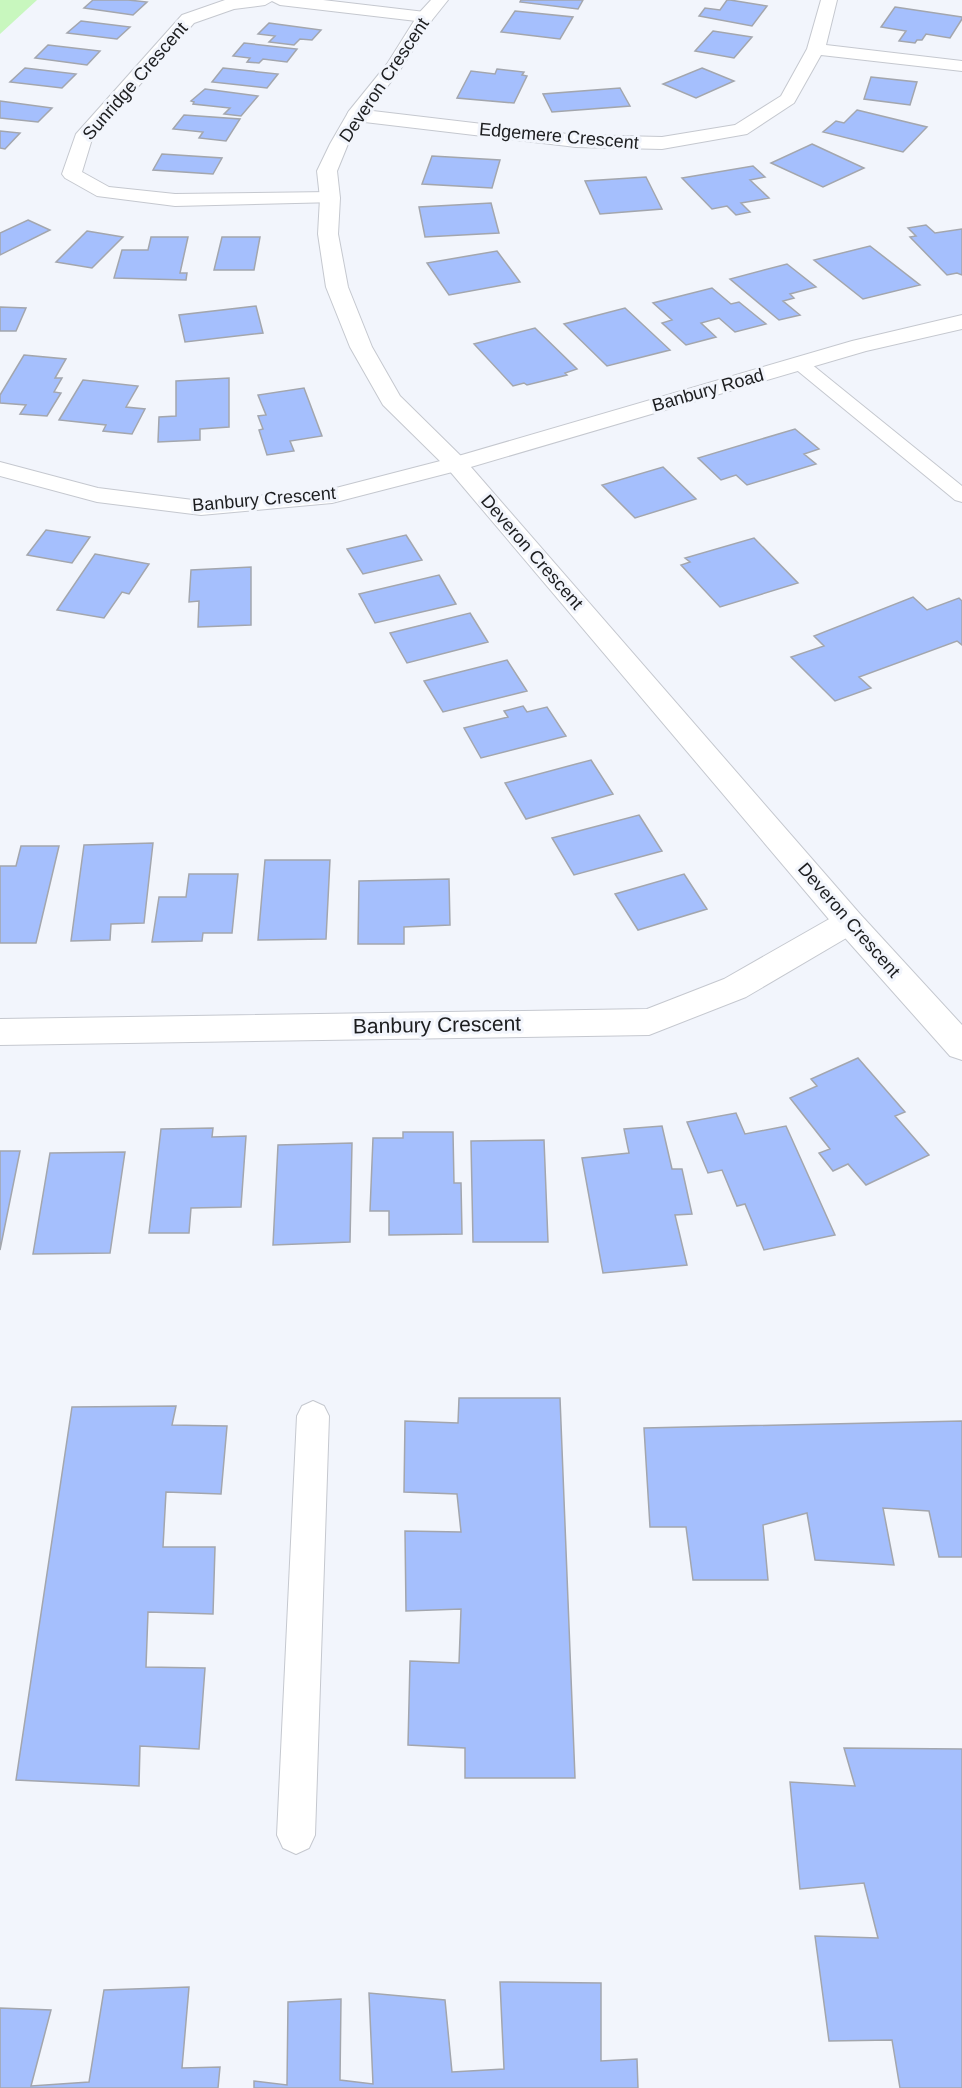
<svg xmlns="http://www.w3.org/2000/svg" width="962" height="2088" viewBox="0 0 962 2088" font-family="Helvetica,sans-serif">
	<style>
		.green { fill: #c8f7be }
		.building { fill: #a5bffd; stroke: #a3a6ad; stroke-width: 1.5 }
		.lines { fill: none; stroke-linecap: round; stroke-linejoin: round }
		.lane-casing { stroke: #c5c8cf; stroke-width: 2 }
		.street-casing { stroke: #c5c8cf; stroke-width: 2 }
		.secondary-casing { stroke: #c5c8cf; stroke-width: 2 }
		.lane { fill: #fff; fill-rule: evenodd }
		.street { fill: #fff; fill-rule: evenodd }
		.secondary { fill: #fff; fill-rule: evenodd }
		.labels { text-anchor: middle; stroke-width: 6; stroke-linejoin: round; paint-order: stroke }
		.far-street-label { font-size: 18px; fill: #1c1d1f; stroke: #f2f5fc }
		.street-label { font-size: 21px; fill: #1c1d1f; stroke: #f2f5fc }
	</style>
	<rect width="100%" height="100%" fill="#f2f5fc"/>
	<path class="green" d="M0,0H37L0,34Z"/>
	<path class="building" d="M93,0H128L147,2L133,15L84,8Z
		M521,0H583L578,9L520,2Z
		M727,0H730L767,6L752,26L699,16L705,8L720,10Z
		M895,7L962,17V19L950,38L926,34L922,40H917L915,43L899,41L906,31L881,27Z
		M515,11L573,17L560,39L501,32Z
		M81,21L130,27L117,39L67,33Z
		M269,23L321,30L312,40L300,39L294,45L269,42L275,36L258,34Z
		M713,31L752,37L734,58L695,51Z
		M244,43L297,49L287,62L263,59L259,63L247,62L250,58L233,56Z
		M48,45L100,51L87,65L35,58Z
		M25,68L76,74L62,88L10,82Z
		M223,68L278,74L267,88L212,82Z
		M702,68L734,81L696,98L663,84Z
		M497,69L524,72L522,75L527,76L514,103L457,98L471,71L495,74Z
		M871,77L917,82L910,105L864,99Z
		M620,88L630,106L552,112L543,94Z
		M205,89L258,96L241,116L224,114L230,108L193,104L194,102L191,101Z
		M0,101L52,108L38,122L0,118Z
		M857,110L927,127L903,152L823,132L836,121L844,123Z
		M184,115L240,119L226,141L199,138L203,132L173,129Z
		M0,131L20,133L5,149L0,148Z
		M812,144L864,168L823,187L771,163Z
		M162,154L222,158L213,174L153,170Z
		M432,156L500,160L492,188L422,184Z
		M753,166L765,177L750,180L769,198L741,203L750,212L736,215L727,206L712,209L682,178Z
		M646,177L662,209L600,214L585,181Z
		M491,203L499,233L425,237L419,207Z
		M28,220L50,230L0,255V233Z
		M926,225L935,233L962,229V275L957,273L947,275L910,237L916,236L908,228Z
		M87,231L123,237L92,268L56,262Z
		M151,237H188L180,273H187L186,280L114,278L122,250H148Z
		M222,237H260L254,270H214Z
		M870,246L920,285L863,299L814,260Z
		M497,251L520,282L449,295L427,263Z
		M787,264L816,287L790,294L794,298L783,301L800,315L779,320L730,279Z
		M712,288L731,304L739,302L766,324L735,332L719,318L701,323L716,337L686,345L662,323L672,320L653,303Z
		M256,306L263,333L185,342L179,315Z
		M0,307L26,308L16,331H0Z
		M625,308L670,350L607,366L564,324Z
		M535,328L577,369L565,373L567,375L527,385L524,383L513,386L474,344Z
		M24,355L66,359L55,378H62L54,392L61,393L47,416L20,414L26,405L0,403V395Z
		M229,378V427L200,429V440L158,442L159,417L176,416V381Z
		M83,380L138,386L126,407L145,409L132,434L103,431L106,425L59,420Z
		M304,388L322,436L290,441L294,451L267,455L259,430L263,429L258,416L266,415L258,395Z
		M795,429L819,449L804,454L816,464L747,485L736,475L721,480L698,458Z
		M663,467L696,499L635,518L602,485Z
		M46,530L90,537L72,563L27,555Z
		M406,535L422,560L363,574L347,549Z
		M754,538L798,583L720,607L681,565L690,562L685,558Z
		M95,554L149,564L129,594L122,592L104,618L57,610Z
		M251,567V625L198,627L199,601L189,602L191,570Z
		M439,575L456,604L375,623L359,594Z
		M913,597L927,610L959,598L962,601V645L957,641L859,677L871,688L835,701L791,657L824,646L814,636Z
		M470,613L488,642L407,663L390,633Z
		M507,660L527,691L443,712L424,681Z
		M523,706L527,712L547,707L566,736L481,758L464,728L508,717L504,711Z
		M591,760L613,794L526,819L505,783Z
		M639,815L662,851L574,875L552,838Z
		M153,843L144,923L111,924L110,940L71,941L84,845Z
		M21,846H59L36,943H0V866H16Z
		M265,860H330L326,939L258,940Z
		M189,874H238L232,933H203L202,941L152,942L159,897H186Z
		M684,874L707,909L638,930L615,894Z
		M449,879L450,925L404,927V944H358L359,881Z
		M858,1058L905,1112L895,1116L929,1155L866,1185L848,1164L833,1171L819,1153L830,1149L790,1098L817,1086L811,1079Z
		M736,1113L745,1134L786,1126L835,1235L764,1250L745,1204L737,1206L722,1170L708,1173L687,1122Z
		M662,1126L672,1169H682L692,1214L675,1215L687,1265L603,1273L582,1158L629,1153L624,1129Z
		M213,1128L212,1137L246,1136L241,1207L191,1208L189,1233H149L161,1129Z
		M403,1132H453L454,1183H461L462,1234L389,1235V1211H370L373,1138H403Z
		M544,1140L548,1242H473L471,1141Z
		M352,1143L350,1242L273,1245L278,1145Z
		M0,1151H20L0,1250Z
		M125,1152L110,1253L33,1254L50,1153Z
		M459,1398H560L575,1778H465V1748L408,1745L410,1661L459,1663L461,1609L406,1611L405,1531L461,1532L457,1494L404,1492L405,1421L458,1423Z
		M176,1406L172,1425L227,1426L221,1494L166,1492L163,1547H215L213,1614L148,1612L146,1667L205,1668L199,1749L140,1746L139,1786L16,1780L72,1407Z
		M962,1421V1557H939L929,1511L883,1508L894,1565L815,1560L807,1513L763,1525L768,1580H693L686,1527H650L644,1428Z
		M844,1748L962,1749V2088H900L892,2040L829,2041L815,1936L878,1938L864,1883L800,1889L790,1782L855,1786Z
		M500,1982L601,1983V2061L637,2059L638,2088H254V2081L287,2085L288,2002L341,1999L340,2080L373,2084L369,1993L445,2000L452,2072L504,2069Z
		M189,1987L182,2068L220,2067L218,2088H0V2008L51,2010L31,2086L89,2082L104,1990Z"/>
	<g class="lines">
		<defs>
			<path id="lane" d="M799,358L805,359L962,486V502L955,500L793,367L790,363L793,359Z
				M313,1401L324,1406L329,1416L315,1835L309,1848L296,1854L283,1848L277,1835L297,1416L302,1406Z"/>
			<path id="street" d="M225,0H323L425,12L431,13L433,17L431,21L425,22L280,5L272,1L265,5L234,9L194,23L92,139L82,172L109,187L175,194L330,192L337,194L340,198L337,202L175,206L97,196L65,178L62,174L76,134L182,15Z
				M821,0H837L826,45L962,61V71L821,55L794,103L747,134L662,149L576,147L356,121L349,119L347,115L349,111L356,109L576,135L662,137L735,125L781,96L807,49Z
				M962,315V329L866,351L464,469L332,503L201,515L97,502L0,476V462L98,488L201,501L332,489L448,459L852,341Z
				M849,911L860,914L865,922L860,930L746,997L649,1035L0,1045V1019L647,1009L724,979L838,914Z"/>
			<path id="secondary" d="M431,0H448L432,20L400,70L364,117L348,144L337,171L340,198L338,234L348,287L372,347L400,396L464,459L860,914L962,1025V1060L950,1056L838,930L448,469L383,405L350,347L326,287L318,234L320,198L317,171L330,144L349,111L387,64L419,13Z"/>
		</defs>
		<use href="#lane" class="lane-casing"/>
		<use href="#street" class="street-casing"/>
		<use href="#secondary" class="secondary-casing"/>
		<use href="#lane" class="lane"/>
		<use href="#street" class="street"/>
		<use href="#secondary" class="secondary"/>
	</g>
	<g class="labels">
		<g class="far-street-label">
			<text transform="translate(384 80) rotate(-56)" y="6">Deveron Crescent</text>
			<text transform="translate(135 81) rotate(-49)" y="6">Sunridge Crescent</text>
			<text transform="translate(559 136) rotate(5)" y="6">Edgemere Crescent</text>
			<text transform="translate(708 390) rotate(-16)" y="6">Banbury Road</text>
			<text transform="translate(264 499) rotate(-5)" y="6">Banbury Crescent</text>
			<text transform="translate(532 552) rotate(49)" y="6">Deveron Crescent</text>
			<text transform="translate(849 920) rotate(49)" y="6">Deveron Crescent</text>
		</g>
		<g class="street-label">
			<text transform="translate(437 1025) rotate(-1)" y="7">Banbury Crescent</text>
		</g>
	</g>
</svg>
